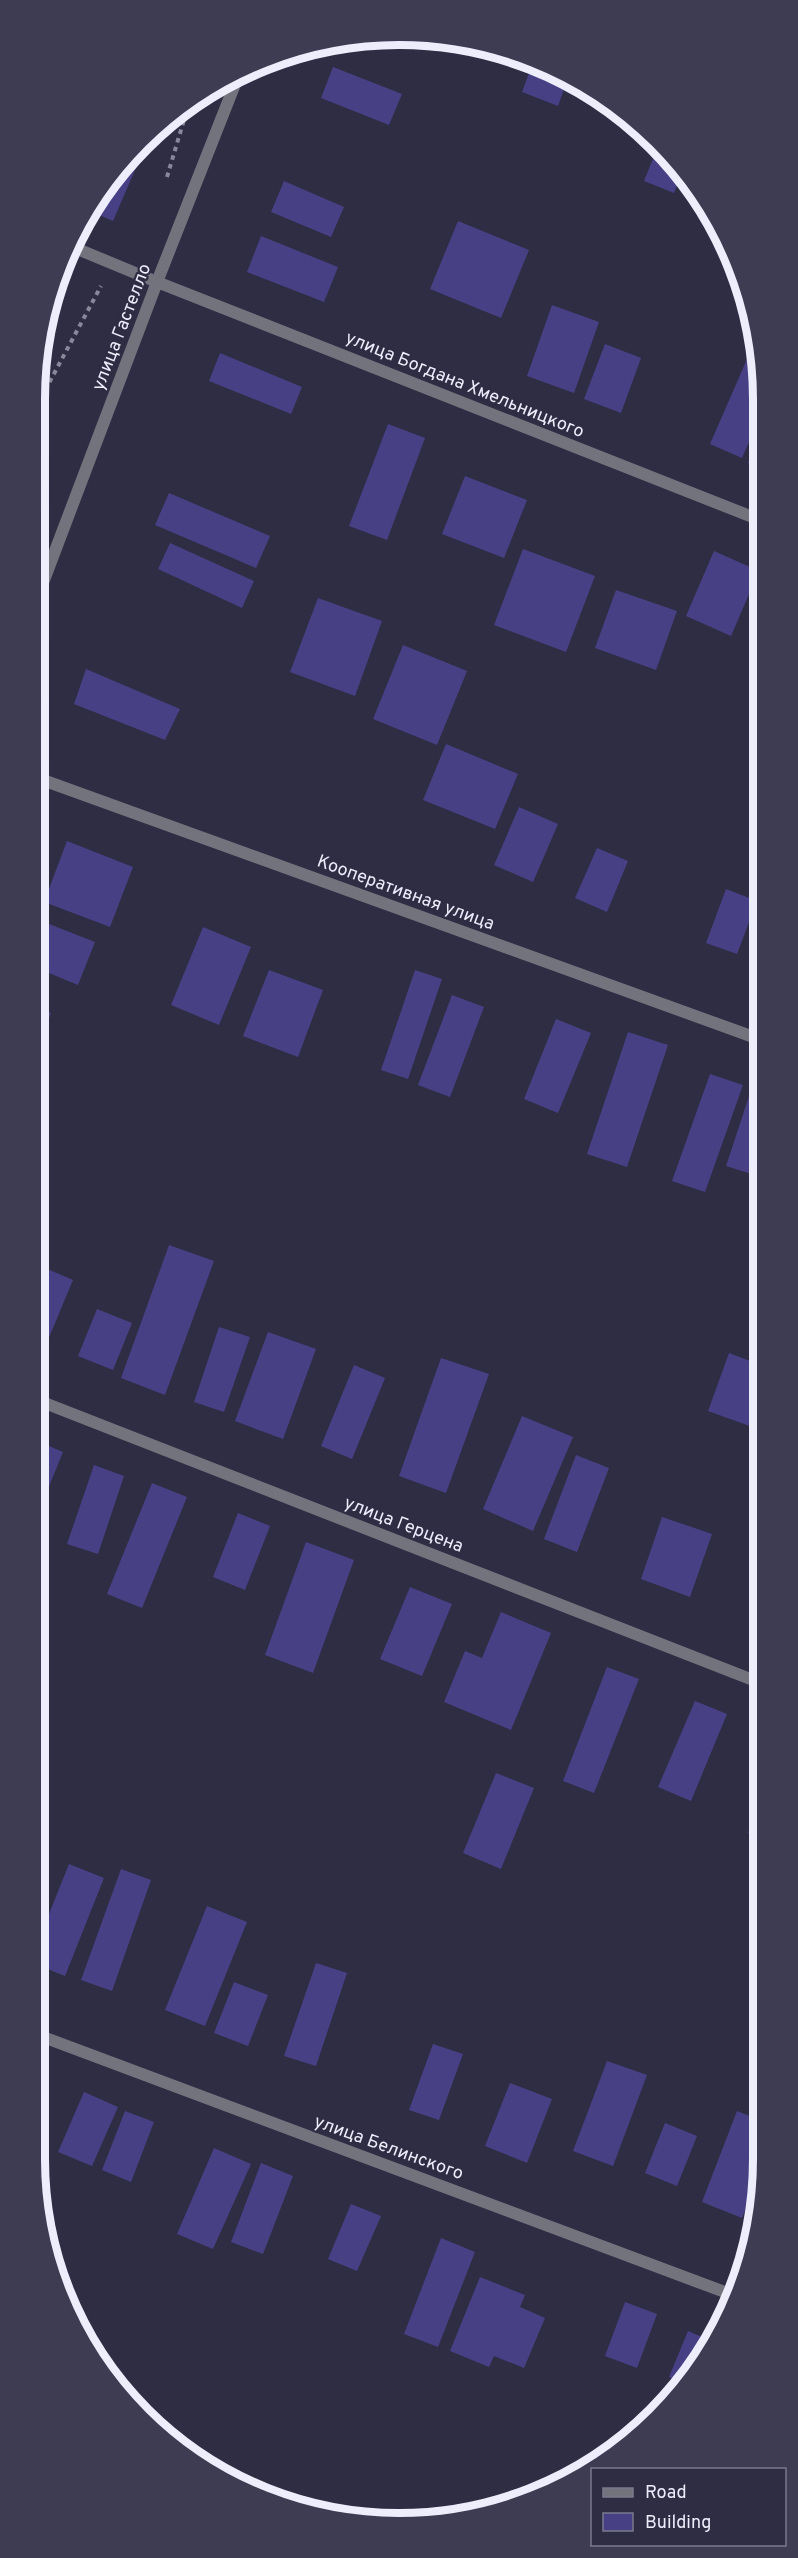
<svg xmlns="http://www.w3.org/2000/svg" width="798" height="2558" viewBox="0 0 798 2558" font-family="Overpass,sans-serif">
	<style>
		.building { fill: #484085 }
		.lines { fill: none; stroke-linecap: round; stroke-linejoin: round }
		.path { stroke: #88889a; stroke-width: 4; stroke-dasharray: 4.5 4.5; stroke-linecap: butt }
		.service { stroke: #73737e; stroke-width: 12 }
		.minor { stroke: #73737e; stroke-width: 12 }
		.labels { text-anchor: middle; stroke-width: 4.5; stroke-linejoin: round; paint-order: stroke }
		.street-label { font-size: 18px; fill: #ededfc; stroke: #2e2d43 }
		.rim { fill: none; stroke: #ededfc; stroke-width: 8 }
	</style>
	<rect width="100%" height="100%" fill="#2e2d43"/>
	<path class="building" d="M532,65L568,78L558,106L522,92Z
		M333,67L402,94L389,125L321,98Z
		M658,146L673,158L682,172L674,193L644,181Z
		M144,149L113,221L90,211L96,196Z
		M284,181L344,207L331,237L271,212Z
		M458,221L529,250L501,318L430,289Z
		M261,236L338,267L324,302L247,272Z
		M552,305L599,322L574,393L527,376Z
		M754,343L759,345L760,352V417L742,458L710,444Z
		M605,344L641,358L621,413L584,399Z
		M220,353L302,387L291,414L209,381Z
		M388,424L425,438L387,540L349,526Z
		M760,434V468L748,463Z
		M465,476L527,500L504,558L442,534Z
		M169,493L270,536L256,568L155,525Z
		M170,543L254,581L242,608L158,569Z
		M523,549L595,576L566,652L494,625Z
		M714,551L759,571L731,636L686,616Z
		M616,590L677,611L656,670L595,648Z
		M318,598L382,621L355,696L290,672Z
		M403,645L467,671L437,745L373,719Z
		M86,669L180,709L165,740L74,704Z
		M446,744L518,774L495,829L423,800Z
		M519,807L558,824L533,882L494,865Z
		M67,841L133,867L110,927L44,902Z
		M597,848L628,861L607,912L575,898Z
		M726,889L757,901L737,954L706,943Z
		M39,920L95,942L78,985L39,969Z
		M759,924V947L751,945Z
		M203,927L251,947L219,1025L171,1005Z
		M269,970L323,990L298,1057L243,1036Z
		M415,970L442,979L408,1079L381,1070Z
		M452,995L484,1007L450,1097L418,1085Z
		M39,1008L51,1013L39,1044Z
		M556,1019L591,1033L558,1113L524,1099Z
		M628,1032L668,1045L627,1167L587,1154Z
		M710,1074L743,1085L705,1192L672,1181Z
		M755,1078L759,1079L758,1176L726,1166Z
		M169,1245L214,1261L165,1395L121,1378Z
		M38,1265L73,1280L40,1359L38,1358Z
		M97,1309L132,1323L113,1370L78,1356Z
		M219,1327L250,1337L224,1412L194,1402Z
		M268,1332L316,1349L283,1439L235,1421Z
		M729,1353L758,1364V1429L708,1411Z
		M441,1358L489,1374L446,1493L399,1476Z
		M354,1365L385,1378L352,1459L321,1446Z
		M522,1416L573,1437L533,1531L483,1509Z
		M37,1441L63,1452L37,1516Z
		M576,1455L609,1468L577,1552L544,1539Z
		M94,1465L124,1476L98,1554L67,1544Z
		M152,1483L187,1497L142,1608L107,1594Z
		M238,1513L270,1526L245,1590L213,1577Z
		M662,1517L712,1534L690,1597L641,1579Z
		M306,1542L354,1560L313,1673L265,1655Z
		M410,1587L452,1604L422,1676L380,1659Z
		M501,1612L551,1633L511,1730L444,1702L465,1651L482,1658Z
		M607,1667L639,1679L594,1793L563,1781Z
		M695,1701L727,1714L691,1801L658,1787Z
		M496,1773L534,1788L501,1869L463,1853Z
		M757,1809V1836L748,1833Z
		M69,1864L104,1878L65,1976L35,1964V1949Z
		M121,1869L151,1880L112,1991L81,1980Z
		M207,1906L247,1922L205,2026L165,2010Z
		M316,1963L347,1973L316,2066L284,2056Z
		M234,1982L268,1995L248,2046L214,2033Z
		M433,2044L463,2054L439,2120L409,2110Z
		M607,2061L647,2075L613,2166L573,2151Z
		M510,2083L552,2099L527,2163L485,2146Z
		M84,2092L118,2107L92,2166L58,2152Z
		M125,2111L154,2122L131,2182L102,2170Z
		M737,2111L757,2119V2181L742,2218L702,2202Z
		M665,2123L697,2136L677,2186L645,2173Z
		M214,2148L251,2164L213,2249L177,2234Z
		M261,2163L293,2176L263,2254L231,2242Z
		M351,2204L381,2216L357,2271L328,2259Z
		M441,2238L475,2252L438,2347L404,2334Z
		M480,2277L525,2295L520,2307L545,2318L524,2368L494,2356L489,2367L450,2351Z
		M625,2302L657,2314L637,2368L605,2356Z
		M688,2331L711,2341L702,2361L682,2383L669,2377Z"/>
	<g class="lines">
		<path class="path" d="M167,177L189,103
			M41,398L101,286"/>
		<path class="service" d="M75,248L157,282"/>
		<path class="minor" d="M157,282L760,520
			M41,588L157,282L237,79
			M40,779L759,1039
			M37,1400L758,1682
			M35,2034L730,2294"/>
	</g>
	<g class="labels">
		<g class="street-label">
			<text transform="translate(121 327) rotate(-69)" y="6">улица Гастелло</text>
			<text transform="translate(465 384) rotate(22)" y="6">улица Богдана Хмельницкого</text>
			<text transform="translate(406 892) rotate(20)" y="6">Кооперативная улица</text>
			<text transform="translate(404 1524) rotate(21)" y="6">улица Герцена</text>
			<text transform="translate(389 2147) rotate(20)" y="6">улица Белинского</text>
		</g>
	</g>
	<path d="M0 0H798V2558H0ZM399 45H399A354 354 0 0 1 753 399V2159A354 354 0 0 1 399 2513H399A354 354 0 0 1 45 2159V399A354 354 0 0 1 399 45Z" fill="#3d3c52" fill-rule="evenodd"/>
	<path class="rim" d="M399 45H399A354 354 0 0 1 753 399V2159A354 354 0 0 1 399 2513H399A354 354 0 0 1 45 2159V399A354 354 0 0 1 399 45Z"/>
	<rect x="591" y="2468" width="195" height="78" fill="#2e2d43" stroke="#7a7a8d" stroke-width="1.5"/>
	<rect x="603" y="2488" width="30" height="9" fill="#73737e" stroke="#7a7a8d" stroke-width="1.5"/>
	<text x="645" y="2498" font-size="18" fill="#ededfc">Road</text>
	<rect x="603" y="2513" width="30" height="18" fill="#484085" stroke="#7a7a8d" stroke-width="1.5"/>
	<text x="645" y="2528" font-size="18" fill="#ededfc">Building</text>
</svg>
